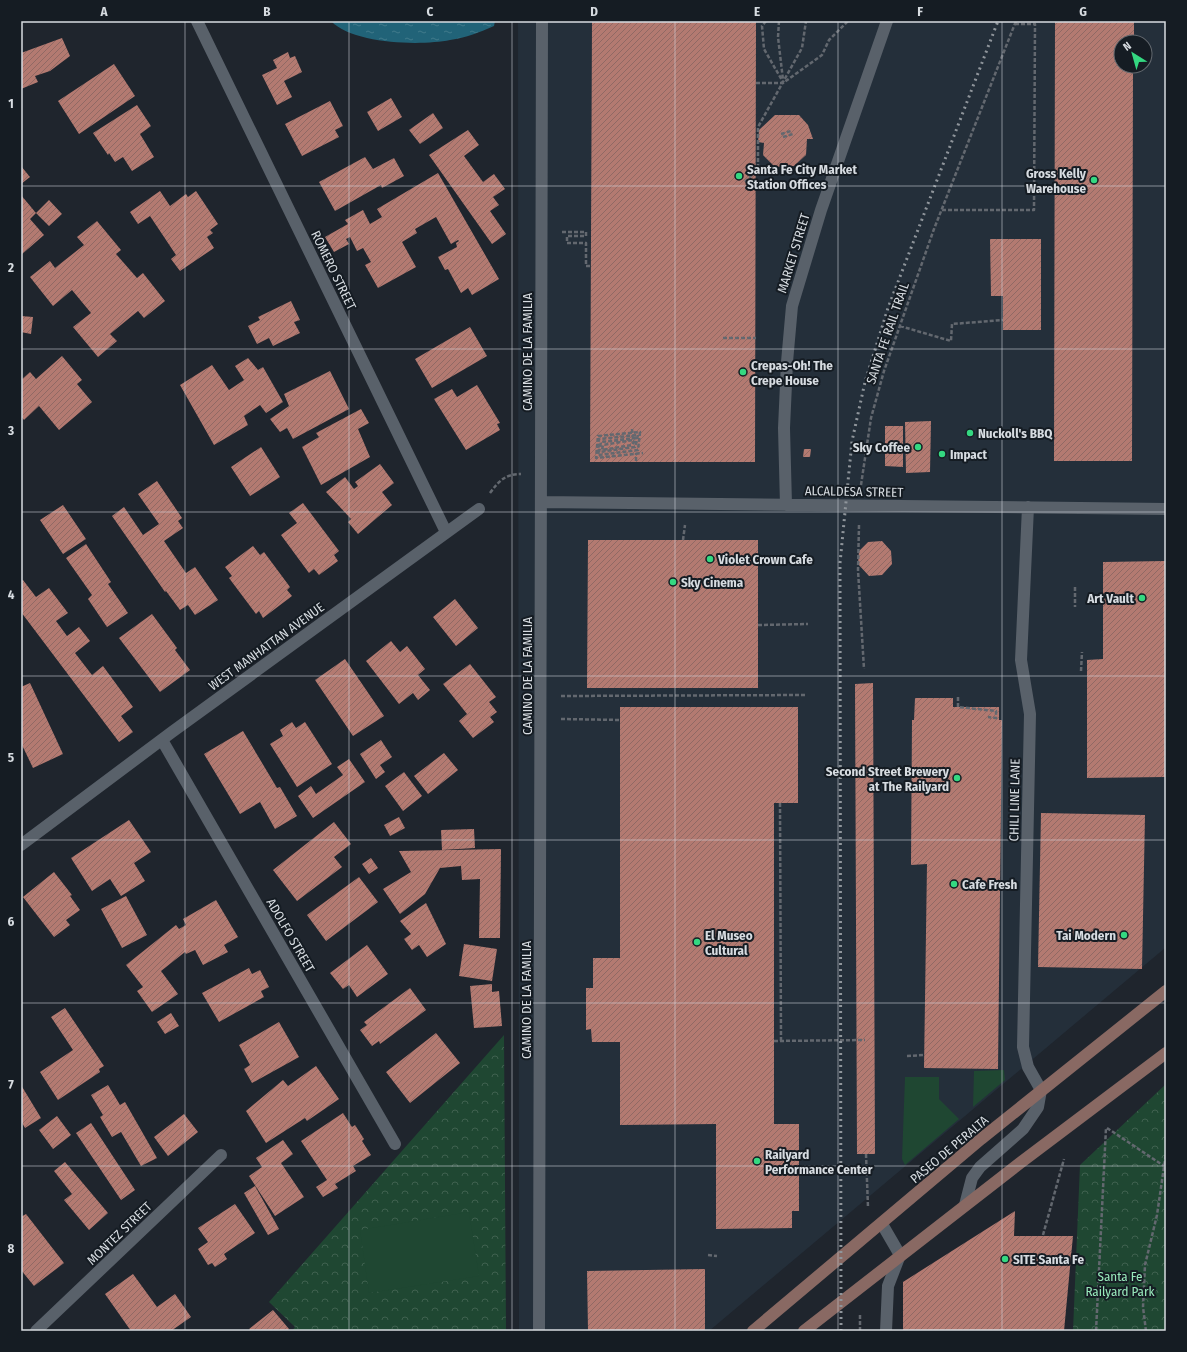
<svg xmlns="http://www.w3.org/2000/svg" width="1187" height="1352" viewBox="0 0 1187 1352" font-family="'Fira Sans Condensed',sans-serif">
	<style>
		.built { fill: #242f3a; fill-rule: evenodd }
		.park { fill: url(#park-crowns) }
		.garden { fill: #1f4732 }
		.water { fill: url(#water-ripples) }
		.building { fill: url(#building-hatch) }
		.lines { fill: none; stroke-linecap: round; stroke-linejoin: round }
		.path { stroke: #63686f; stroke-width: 2.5; stroke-dasharray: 4 2; stroke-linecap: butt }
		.lane { stroke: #59616a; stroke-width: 12 }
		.street { stroke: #59616a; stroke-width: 12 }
		.secondary { stroke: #896963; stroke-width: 12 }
		.rail { stroke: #8f959b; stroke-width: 3; stroke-dasharray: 2 4; stroke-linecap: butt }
		.grid { fill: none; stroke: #d7dce1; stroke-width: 1; stroke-opacity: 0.55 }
		.poi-dot { fill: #34d881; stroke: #151c23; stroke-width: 1.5 }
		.labels { text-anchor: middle; stroke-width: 4; stroke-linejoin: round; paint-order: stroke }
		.poi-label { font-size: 13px; font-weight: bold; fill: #d7dce1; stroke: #151c23; text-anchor: start }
		.street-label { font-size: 13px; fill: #d7dce1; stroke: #151c23 }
		.park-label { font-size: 13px; fill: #98e9bb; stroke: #151c23 }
		.neatline { fill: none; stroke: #d7dce1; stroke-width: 1.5 }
		.grid-label { font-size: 13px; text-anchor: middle; font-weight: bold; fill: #d7dce1 }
	</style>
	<defs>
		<pattern id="park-crowns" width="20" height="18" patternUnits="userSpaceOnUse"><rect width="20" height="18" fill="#1f4732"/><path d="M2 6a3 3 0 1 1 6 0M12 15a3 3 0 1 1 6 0" fill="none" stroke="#3f614f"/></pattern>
		<pattern id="water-ripples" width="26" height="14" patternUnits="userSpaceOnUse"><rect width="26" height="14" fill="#216378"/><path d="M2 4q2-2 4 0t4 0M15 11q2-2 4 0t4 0" fill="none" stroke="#40798b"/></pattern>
		<pattern id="building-hatch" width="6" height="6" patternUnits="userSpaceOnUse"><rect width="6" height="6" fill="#b37a71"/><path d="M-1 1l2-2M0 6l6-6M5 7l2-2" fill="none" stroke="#906964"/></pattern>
	</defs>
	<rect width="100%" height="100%" fill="#1f252d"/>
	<path class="built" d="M518,21H1166L1165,948L709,1331H519ZM1121,42H1145V66H1121Z"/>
	<path class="park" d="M504,1035L506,1331H292L295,1327L269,1302Z
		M1166,1084V1331H1073L1080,1165Z"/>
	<path class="garden" d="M1004,1070L1005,1080L973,1107L974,1071Z
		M905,1077H939V1099L959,1119L905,1165L902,1159Z
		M469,1212L479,1276L369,1293L360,1230Z"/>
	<path class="water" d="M331,21H495L494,26C480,32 466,38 450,40C420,46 353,44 331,21Z"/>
	<path class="building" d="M592,21H756L755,462H590Z
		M1055,21H1134V42H1121V66H1133L1132,461H1054Z
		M62,38L70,56L50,71L35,76L38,82L21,89V53Z
		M288,52L290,58L295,56L302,72L284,81L292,97L277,105L262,75L277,68L273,60Z
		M114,64L135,96L79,134L58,101Z
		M391,98L402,117L378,131L367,112Z
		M330,101L343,126L335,130L339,137L302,156L285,124Z
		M137,105L151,126L140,134L154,157L132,171L123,157L115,162L109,153L108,155L93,133Z
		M433,113L443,128L420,144L409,130Z
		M775,115H799L808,125L813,139H807L806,155L794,166L775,167L763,155L764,143L758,142L759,130Z
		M468,130L479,145L464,156L483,182L494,174L505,189L493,197L499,205L490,211L506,234L492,244L429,155Z
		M365,157L373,169L394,158L404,176L382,188L381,185L335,211L319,182Z
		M21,166L30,177L21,184Z
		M438,173L499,279L472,295L468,288L461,293L448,269L445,270L438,257L457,247L456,243L459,241L458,240L451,244L436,217L415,229L417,233L402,242L416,267L378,288L365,265L371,262L363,248L357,251L350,237L346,239L349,244L334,252L325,237L348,224L345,220L363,210L370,224L382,217L377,209Z
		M160,191L170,206L186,194L188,197L196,191L218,224L210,230L213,233L207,237L214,248L180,271L171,259L176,255L150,216L138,224L130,212Z
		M21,195L36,213L49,200L62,214L49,226L36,213L30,219L44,235L21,255Z
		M97,221L121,250L116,254L137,278L143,273L165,301L144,318L138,311L110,334L117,341L98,357L73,327L91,313L72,290L53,306L30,277L50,261L55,268L84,245L77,237Z
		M990,239H1041V330H1003V296H991Z
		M291,301L300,320L294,322L300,333L273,346L269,338L257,344L248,326L260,320L258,317Z
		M21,316L33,317L31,334L21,332Z
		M470,327L487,356L432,388L415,359Z
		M62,356L82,380L77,384L92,402L59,430L39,406L24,420L21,416V380L30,372L36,379Z
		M248,358L258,370L263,367L283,402L266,413L260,405L244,416L248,425L214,445L180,385L212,365L229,390L244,380L235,366Z
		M330,371L349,409L293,439L287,428L280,432L270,419L289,406L284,394Z
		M477,385L500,423L497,424L500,430L466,450L434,399L452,389L457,397Z
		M361,409L369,423L358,429L370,457L321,485L302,447L319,437L316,433Z
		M931,421L930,472L906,473L905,422Z
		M885,426H903V467L885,466Z
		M261,447L280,477L250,496L231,467Z
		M804,449H811L810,457H803Z
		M380,464L394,483L382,492L392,505L358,534L348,522L351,519L326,492L345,477L354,489L358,486L355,482Z
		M157,481L182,518L178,521L183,528L164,541L186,573L195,567L218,600L195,615L188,605L180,610L166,591L165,592L112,516L124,507L143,535L159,524L138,494Z
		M303,503L339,551L334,555L338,561L319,575L314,569L309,573L281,535L297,523L289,513Z
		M63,505L86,539L63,554L40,520Z
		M588,540H758V688H587Z
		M882,541L891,551L892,564L882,575L869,576L858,564L859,551L868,542Z
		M86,544L111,582L108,584L128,613L107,627L88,599L92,595L66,558Z
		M253,546L260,555L264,552L290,587L287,590L292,596L263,618L259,611L256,614L229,578L232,576L225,567Z
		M1165,561V777L1087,778V660L1103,659V562Z
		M23,580L36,597L49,588L68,613L56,621L67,636L79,627L90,641L75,653L92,675L103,666L133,707L121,716L133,732L119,742L21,612V581Z
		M455,599L478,628L456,646L433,617Z
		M152,614L177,648L175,650L190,670L160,692L119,638Z
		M391,641L400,652L407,646L425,669L418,675L430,690L418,700L413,693L399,704L366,661Z
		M345,659L384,716L353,736L315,680Z
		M470,664L496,697L489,702L497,712L490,717L494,722L473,738L459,721L467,714L443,684Z
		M30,683L63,754L33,768L21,743V687Z
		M873,683L875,1154H857L855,684Z
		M915,698H953V707H999V720H1002L998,1069L924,1068L927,864L911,865L912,720H914Z
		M620,707H798V803H774V1124H799V1211H792V1228L716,1229V1124L620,1125V1042H592L591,1029L586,1030V988H593V958H620Z
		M292,722L296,728L305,722L332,764L297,787L270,744L283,736L280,730Z
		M243,731L277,788L280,787L297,816L275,829L260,802L240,814L204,754Z
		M381,740L392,757L380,765L385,772L376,779L360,754Z
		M444,753L458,770L428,794L414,776Z
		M349,759L365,782L313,818L298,796L311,786L316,794L343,775L337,767Z
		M404,772L422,796L403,811L385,786Z
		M1041,813L1145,815L1142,969L1038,967Z
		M399,817L405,828L390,836L384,825Z
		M129,820L151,852L134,863L145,881L121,896L110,879L92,891L71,858Z
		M334,822L351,844L334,857L342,867L297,901L273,870Z
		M474,829L475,848L442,850L441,830Z
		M501,849L500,938H479L480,879L462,880L461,866L440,868L425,894L400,914L383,889L411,872L399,851Z
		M371,858L378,868L369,874L362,864Z
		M54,872L72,895L70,896L80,910L66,920L70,925L54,937L23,897Z
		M359,877L378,902L326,941L307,915Z
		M126,896L147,935L122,948L101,909Z
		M216,900L238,937L224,945L228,952L203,965L195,950L186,954L185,952L161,971L178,994L152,1012L137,991L143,987L126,965L176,925L179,929L186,925L183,919Z
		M426,903L446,944L427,957L419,945L412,950L404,939L411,934L400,921Z
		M464,944L497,949L492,981L459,976Z
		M367,945L388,974L357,997L349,985L343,989L330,973Z
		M249,968L252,974L260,970L269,987L261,991L264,997L219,1022L202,993Z
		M492,984V992L499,991L502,1026L474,1028L470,986Z
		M410,988L426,1010L380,1044L379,1041L372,1046L360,1030L367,1025L364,1022Z
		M65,1008L104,1066L99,1069L100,1072L58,1100L40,1072L73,1050L51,1017Z
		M171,1013L179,1026L165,1034L157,1022Z
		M279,1022L299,1057L252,1083L244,1069L250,1065L239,1045Z
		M436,1033L460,1063L410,1103L386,1072Z
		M316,1066L339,1099L307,1121L305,1118L266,1143L246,1111L283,1080L288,1086Z
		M21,1085L41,1118L25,1128L21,1121Z
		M108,1085L120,1105L125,1102L157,1158L141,1166L121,1132L112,1137L100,1117L103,1115L91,1095Z
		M343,1113L352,1127L355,1125L364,1139L362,1141L371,1155L353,1166L356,1171L335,1184L338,1188L323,1197L316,1187L327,1180L301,1141Z
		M184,1114L198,1132L168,1156L154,1137Z
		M57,1116L71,1135L53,1149L39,1130Z
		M91,1123L135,1190L121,1200L76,1133Z
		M283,1140L293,1154L281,1163L304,1197L275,1216L249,1176L262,1167L256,1158Z
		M65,1162L108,1213L89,1230L64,1200L72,1194L54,1171Z
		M255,1186L279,1229L268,1235L244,1193Z
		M235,1204L255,1233L224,1254L227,1259L215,1267L212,1263L208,1265L198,1249L208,1242L198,1228Z
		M1015,1211L1014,1236H1073L1064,1331H903V1282Z
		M26,1214L64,1263L34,1286L21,1270V1217Z
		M705,1269V1331H588L587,1271Z
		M133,1274L157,1307L175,1294L191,1317L171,1331H131L105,1294Z
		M273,1310L289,1329L287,1331H251L249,1329Z"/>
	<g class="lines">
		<path class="path" d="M766,21L762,26L764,49L783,82
			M779,21L778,37L783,80
			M756,83H783L822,55L829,40L848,21
			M781,134L791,131
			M783,137L793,134
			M758,168V127L802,48L806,21
			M745,182L756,171
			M942,210H1034L1035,24H1014
			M562,232H586V236H567V243H586V266H591
			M900,326L951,341L952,324L1003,320
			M723,338H756
			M632,429L633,440L603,445L602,450L632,445L636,438
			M636,438L601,442L599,452L635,447L638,435L599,439L598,455L638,450L640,432L598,436L596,458L643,453
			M636,461V453
			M861,485L871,418L884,371L934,229L1016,21
			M490,493C499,481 505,474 521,474
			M859,525L858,570L864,669
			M683,540L685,525
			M1075,587V607
			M758,625L808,624
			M1081,671L1082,652
			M561,696L807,695
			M958,697V707L996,711V718L988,717
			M561,719L621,720
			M780,803L781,1041
			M774,1041L865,1040
			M907,1056L924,1055
			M1107,1128L1164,1166
			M866,1154L868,1207
			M1043,1235L1064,1159
			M708,1255L717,1256
			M860,1331V1314
			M1096,1331L1106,1128
			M1146,1331L1143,1307L1145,1265L1157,1215L1166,1153"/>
		<path class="lane" d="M965,1205L972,1178L980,1167L1023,1129L1038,1107L1041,1090
			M882,1224L900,1255L888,1286L886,1331"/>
		<path class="street" d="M197,21L446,532
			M541,502L1166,509
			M786,505L784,428L787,362L792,306L821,210L887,21
			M1028,507L1021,660L1030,714L1023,1047L1028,1067L1041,1090
			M162,740L395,1144
			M21,845L172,732L479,509
			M36,1331L221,1155
			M539,1331L542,21"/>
		<path class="secondary" d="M753,1331L981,1139L1166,991
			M804,1331L1020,1163L1166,1053"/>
		<path class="rail" d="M841,1331L840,563L852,441L865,382L888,308L998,21"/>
	</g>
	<path class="grid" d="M185,21V1331M349,21V1331M512,21V1331M675,21V1331M838,21V1331M1002,21V1331M21,186H1166M21,349H1166M21,512H1166M21,676H1166M21,840H1166M21,1003H1166M21,1166H1166"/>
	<g class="poi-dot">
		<circle cx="739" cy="176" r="4"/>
		<circle cx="1094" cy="180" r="4"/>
		<circle cx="743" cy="372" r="4"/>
		<circle cx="970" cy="433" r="4"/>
		<circle cx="918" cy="447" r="4"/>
		<circle cx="942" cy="454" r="4"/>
		<circle cx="710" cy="559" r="4"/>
		<circle cx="673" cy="582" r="4"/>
		<circle cx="1142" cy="598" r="4"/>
		<circle cx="957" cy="778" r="4"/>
		<circle cx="954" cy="884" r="4"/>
		<circle cx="1124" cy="935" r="4"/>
		<circle cx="697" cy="942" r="4"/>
		<circle cx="757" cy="1161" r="4"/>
		<circle cx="1005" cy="1259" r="4"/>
	</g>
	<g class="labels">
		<g class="poi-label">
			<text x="747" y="174">Santa Fe City Market<tspan x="747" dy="15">Station Offices</tspan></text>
			<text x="1086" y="178" text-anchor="end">Gross Kelly<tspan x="1086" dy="15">Warehouse</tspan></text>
			<text x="751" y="370">Crepas-Oh! The<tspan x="751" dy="15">Crepe House</tspan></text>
			<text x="978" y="438">Nuckoll's BBQ</text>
			<text x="910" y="452" text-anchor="end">Sky Coffee</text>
			<text x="950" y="459">Impact</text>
			<text x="718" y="564">Violet Crown Cafe</text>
			<text x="681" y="587">Sky Cinema</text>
			<text x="1134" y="603" text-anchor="end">Art Vault</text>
			<text x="949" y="776" text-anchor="end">Second Street Brewery<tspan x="949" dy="15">at The Railyard</tspan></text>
			<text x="962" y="889">Cafe Fresh</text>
			<text x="705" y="940">El Museo<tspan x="705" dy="15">Cultural</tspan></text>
			<text x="1116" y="940" text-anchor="end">Tai Modern</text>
			<text x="765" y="1159">Railyard<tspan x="765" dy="15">Performance Center</tspan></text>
			<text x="1013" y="1264">SITE Santa Fe</text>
		</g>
		<g class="street-label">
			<text transform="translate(793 253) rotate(-73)" y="5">MARKET STREET</text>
			<text transform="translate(334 270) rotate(64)" y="5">ROMERO STREET</text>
			<text transform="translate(887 333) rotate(-71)" y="5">SANTA FE RAIL TRAIL</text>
			<text transform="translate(527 352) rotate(-90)" y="5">CAMINO DE LA FAMILIA</text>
			<text transform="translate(854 491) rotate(1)" y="5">ALCALDESA STREET</text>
			<text transform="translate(266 646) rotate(-36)" y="5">WEST MANHATTAN AVENUE</text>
			<text transform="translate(527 676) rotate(-90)" y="5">CAMINO DE LA FAMILIA</text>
			<text transform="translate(1014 800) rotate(-89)" y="5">CHILI LINE LANE</text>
			<text transform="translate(291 935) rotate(60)" y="5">ADOLFO STREET</text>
			<text transform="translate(526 1000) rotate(-90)" y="5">CAMINO DE LA FAMILIA</text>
			<text transform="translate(949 1149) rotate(-40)" y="5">PASEO DE PERALTA</text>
			<text transform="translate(119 1233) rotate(-44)" y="5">MONTEZ STREET</text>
		</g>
		<g class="park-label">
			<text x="1120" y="1281">Santa Fe<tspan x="1120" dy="15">Railyard Park</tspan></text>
		</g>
	</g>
	<rect width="1187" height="1352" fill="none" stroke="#151c23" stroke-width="44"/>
	<g transform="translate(1133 54) rotate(323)"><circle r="19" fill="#151c23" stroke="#63696f"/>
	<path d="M0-3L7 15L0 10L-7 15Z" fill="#34d881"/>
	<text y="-6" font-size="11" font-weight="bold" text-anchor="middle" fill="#d7dce1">N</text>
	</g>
	<rect x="22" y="22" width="1143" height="1308" class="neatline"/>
	<g class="grid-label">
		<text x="104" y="16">A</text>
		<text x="267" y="16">B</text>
		<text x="430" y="16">C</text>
		<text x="594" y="16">D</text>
		<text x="757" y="16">E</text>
		<text x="920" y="16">F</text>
		<text x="1083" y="16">G</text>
		<text x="11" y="108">1</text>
		<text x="11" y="272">2</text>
		<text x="11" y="435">3</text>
		<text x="11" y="599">4</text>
		<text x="11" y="762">5</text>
		<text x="11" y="926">6</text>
		<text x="11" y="1089">7</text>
		<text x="11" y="1253">8</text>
	</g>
</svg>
